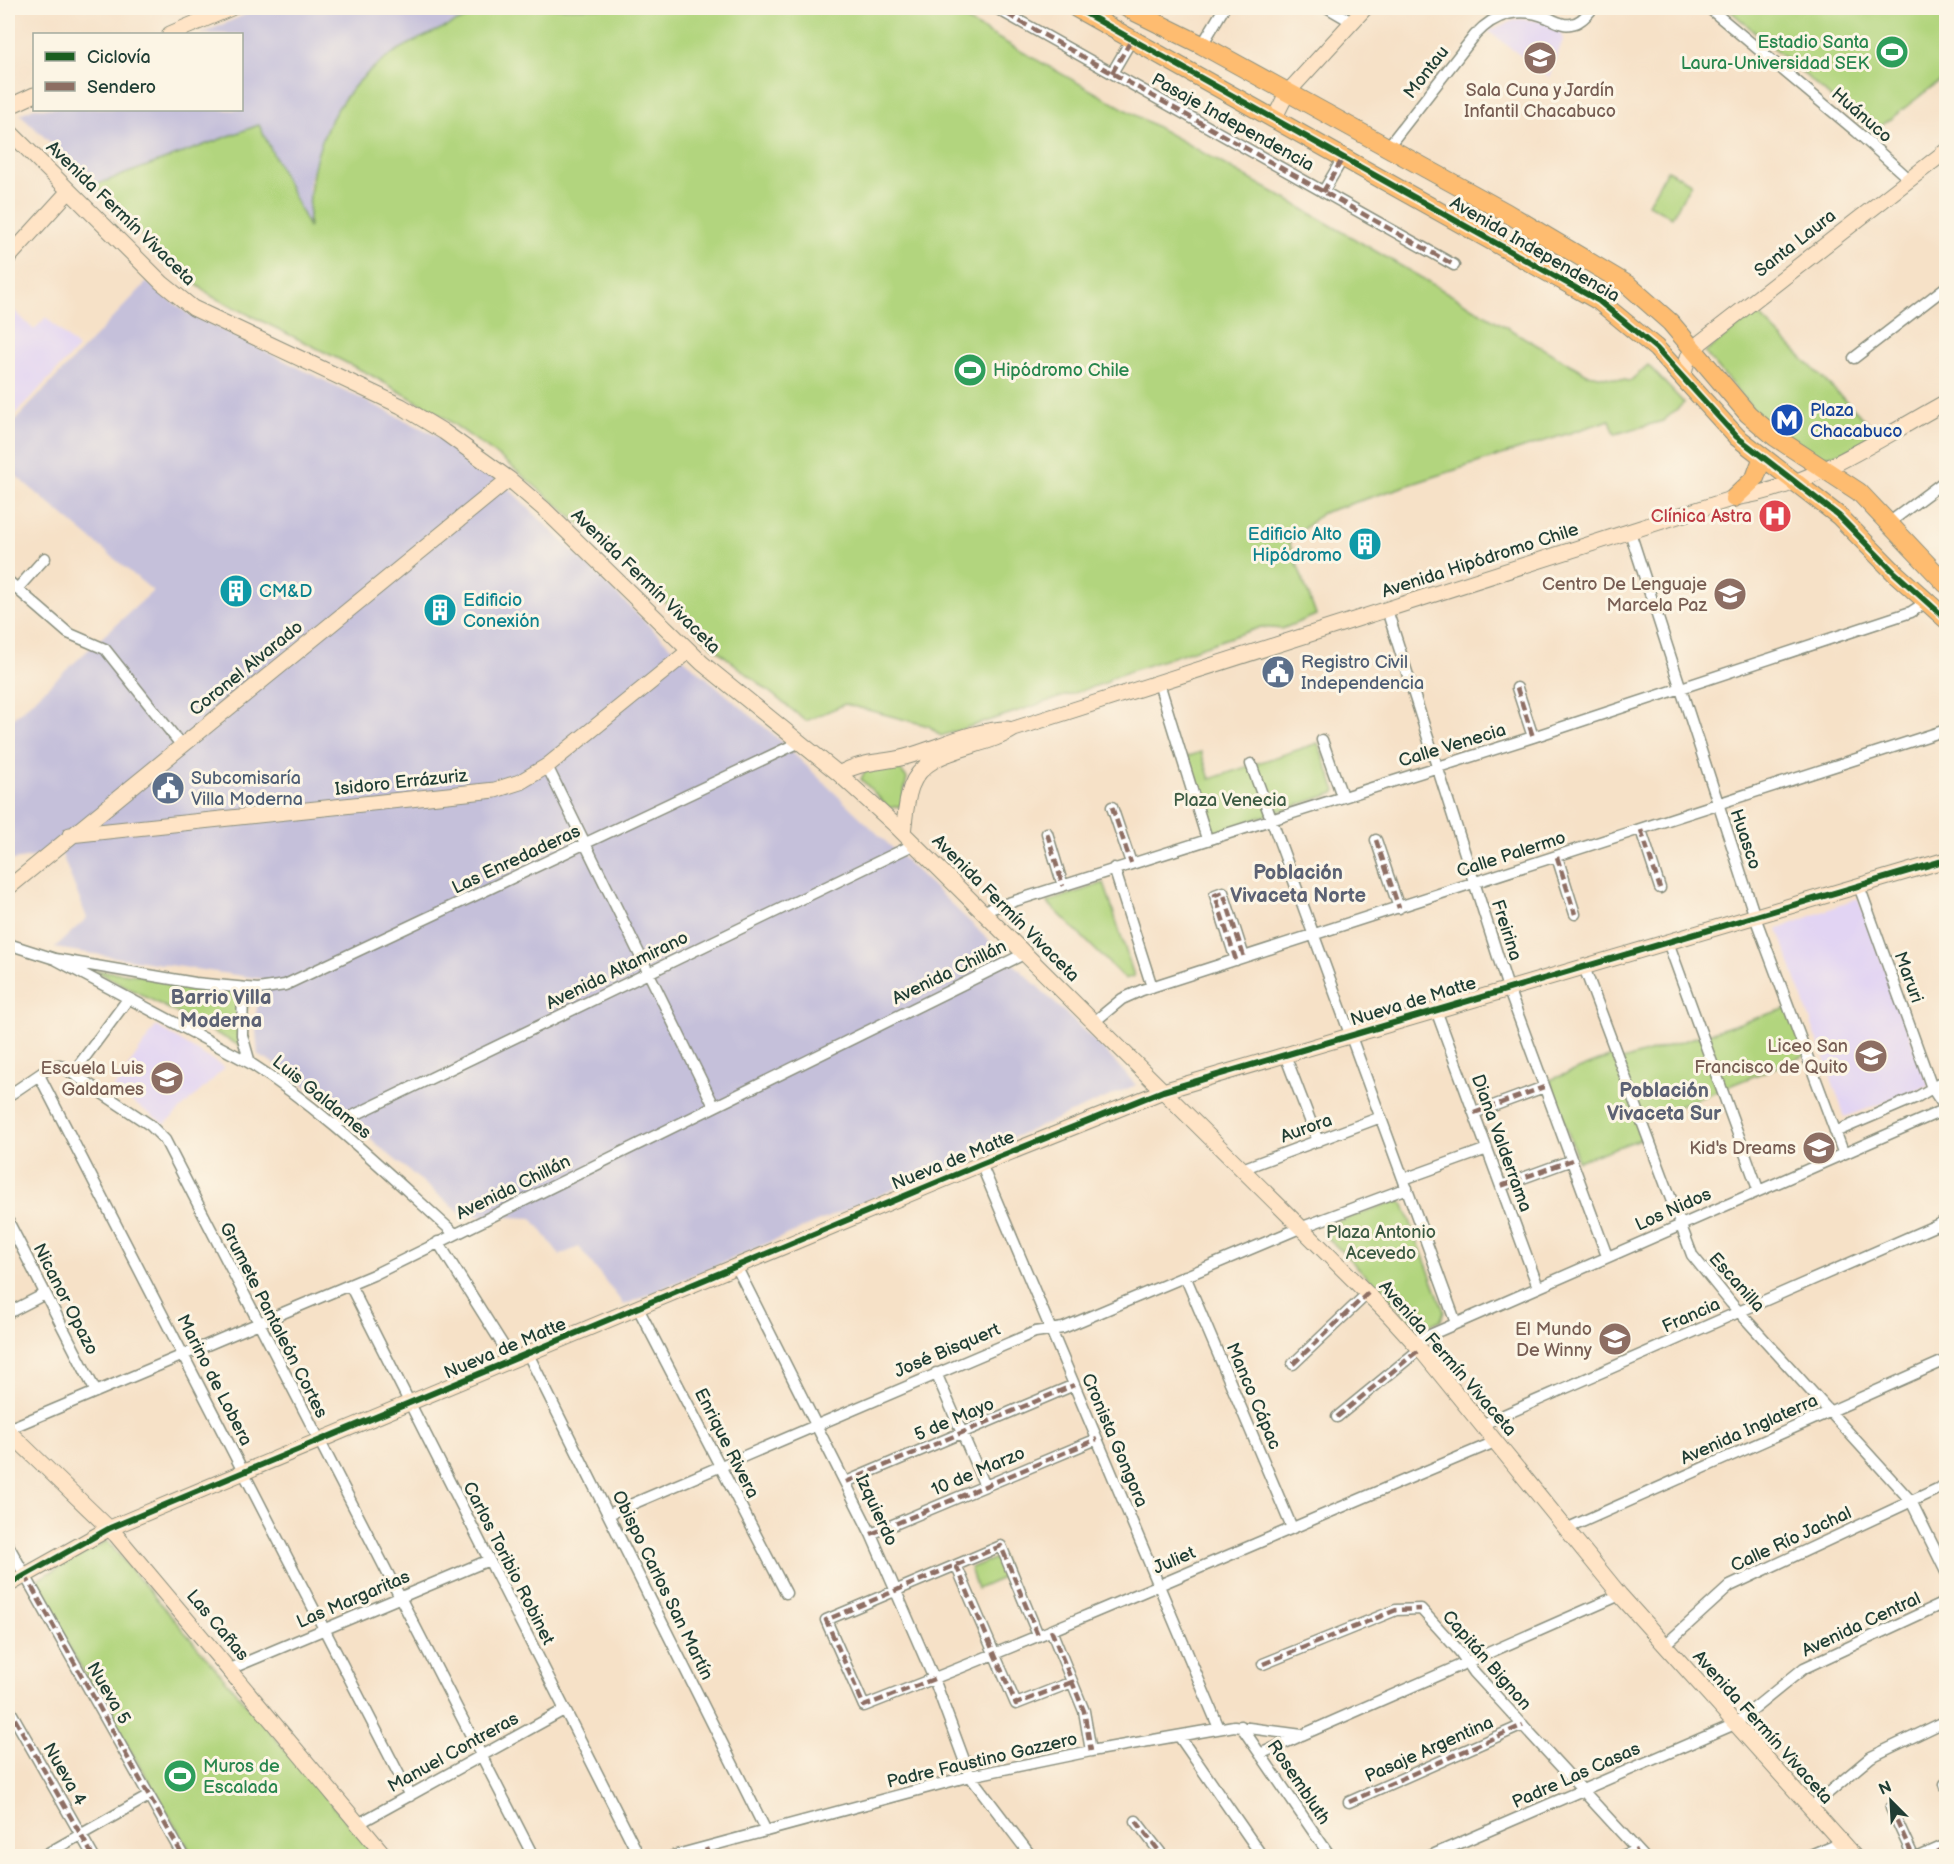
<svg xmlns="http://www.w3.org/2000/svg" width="1954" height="1864" viewBox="0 0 1954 1864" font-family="'Balsamiq Sans',sans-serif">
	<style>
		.built { fill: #e2d4f3 }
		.industrial { fill: #c5c0da }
		.green { fill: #b2d57e; stroke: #688959; stroke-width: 1.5 }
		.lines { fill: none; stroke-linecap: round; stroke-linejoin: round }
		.street-casing { stroke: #8a8f7e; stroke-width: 13 }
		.secondary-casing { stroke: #8a8f7e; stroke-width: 17 }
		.primary-casing { stroke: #8a8f7e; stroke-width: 20 }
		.street { stroke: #fff; stroke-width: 10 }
		.secondary { stroke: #ffe4c6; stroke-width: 15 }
		.primary { stroke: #febc70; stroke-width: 18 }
		.quiet { stroke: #8d6e63; stroke-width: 4.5; stroke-dasharray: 9 4.5; stroke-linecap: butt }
		.cycleway-casing { stroke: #fcf5e5; stroke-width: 10 }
		.cycleway { stroke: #1b5e20; stroke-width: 6 }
		.labels { text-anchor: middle; stroke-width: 6; stroke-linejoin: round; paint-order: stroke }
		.leisure-label { font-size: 18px; fill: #27864d; stroke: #fcf5e5; text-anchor: start }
		.street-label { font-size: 18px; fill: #1f3d34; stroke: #fcf5e5 }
		.education-label { font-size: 18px; fill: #785e54; stroke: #fcf5e5; text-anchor: end }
		.transit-label { font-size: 18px; fill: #164399; stroke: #fcf5e5; text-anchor: start }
		.health-label { font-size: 18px; fill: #be3a42; stroke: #fcf5e5; text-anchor: end }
		.culture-label { font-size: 18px; fill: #0d838f; stroke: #fcf5e5; text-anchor: start }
		.service-label { font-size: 18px; fill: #4e5e75; stroke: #fcf5e5; text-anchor: start }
		.park-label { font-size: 18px; fill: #3c5b43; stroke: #fcf5e5 }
		.neighbourhood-label { font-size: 20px; font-weight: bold; fill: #5c6274; stroke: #fcf5e5 }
	</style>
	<rect width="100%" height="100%" fill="#fcf5e5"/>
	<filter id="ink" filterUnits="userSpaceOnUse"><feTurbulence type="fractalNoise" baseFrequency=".0167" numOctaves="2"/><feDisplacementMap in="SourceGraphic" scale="12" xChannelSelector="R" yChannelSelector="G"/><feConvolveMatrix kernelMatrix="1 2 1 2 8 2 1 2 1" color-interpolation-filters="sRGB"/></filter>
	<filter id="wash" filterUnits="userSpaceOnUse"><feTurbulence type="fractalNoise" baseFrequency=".008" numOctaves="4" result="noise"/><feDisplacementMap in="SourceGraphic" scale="24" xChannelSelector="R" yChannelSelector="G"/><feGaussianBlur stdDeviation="1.35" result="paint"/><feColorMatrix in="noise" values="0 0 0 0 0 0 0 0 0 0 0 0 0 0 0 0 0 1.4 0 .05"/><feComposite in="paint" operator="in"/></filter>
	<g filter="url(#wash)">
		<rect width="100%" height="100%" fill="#f6e1c7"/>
		<path class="built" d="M1518,19L1542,21L1559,28L1563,40L1549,77L1488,31Z
			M8,304L34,330L46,317L78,348L8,422Z
			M1858,898L1929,1086L1845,1117L1778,929Z
			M156,1026L225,1068L165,1124L113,1089Z"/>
		<path class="industrial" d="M261,8H490L393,53L362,79L343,102L327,126L309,182V230L259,125L95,185L20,114L34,108L242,110V34H200Z
			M147,282L187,313L439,437L508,488L679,655L775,736L1102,1048L1136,1085L624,1305L579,1247L560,1255L532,1218L463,1215L283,1068L258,1055L255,1018L263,979L54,948L87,918L61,852L8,861V723L153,591L8,469V428Z"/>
		<path class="green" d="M490,8H944L1291,202L1587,374L1630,381L1648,365L1684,403L1663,421L1615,434L1610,420L1322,513L1289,542L1316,615L1282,629L1261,627L1110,678L1108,682L941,736L929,726L845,704L806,721L712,646L592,534L505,461L439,414L369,374L213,297L163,259L95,185L259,125L309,228C307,156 331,93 395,52C424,34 459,22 490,8Z
			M1727,8H1946V76L1872,133Z
			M1667,170L1691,183L1672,217L1648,204Z
			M1756,312L1879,434L1844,453L1820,457L1759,416L1705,353Z
			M1318,743L1336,791L1334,793L1213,833L1209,831L1186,757L1201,752L1210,779Z
			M898,767L907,778L901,806L889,808L861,779L866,769Z
			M1104,883L1134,976L1125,979L1047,902Z
			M94,970L255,988L245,1013L248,1050Z
			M1788,1008L1806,1055L1642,1121L1649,1136L1578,1161L1550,1080L1617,1054L1620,1061Z
			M1398,1200L1404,1205L1444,1311L1441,1320L1420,1329L1323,1233L1326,1226Z
			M107,1541L376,1856H193L31,1583Z
			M1001,1556L1009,1575L977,1589L970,1568Z"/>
	</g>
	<g filter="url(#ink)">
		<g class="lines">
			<defs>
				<path id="street" d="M996,8L1454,265
					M1328,8L1352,22
					M1709,8L1857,132L1909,179
					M1202,45L1224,8
					M1112,73L1132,39
					M1387,148L1475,35C1495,13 1521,6 1548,18C1556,21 1563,26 1571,24C1581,23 1587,14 1593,8
					M1323,192L1343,158
					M1854,358L1946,287
					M1890,522L1946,480
					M1630,532L1755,917L1843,1152
					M8,581L68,633L105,649L182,746
					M17,589L45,558
					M1387,610L1508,988L1607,1256
					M1159,683L1207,839
					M1517,688L1533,737
					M1322,740L1342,796
					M1251,764L1456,1323
					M547,766L714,1106
					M1112,807L1131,863
					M1641,830L1660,888
					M1047,833L1063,886
					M1376,840L1399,908
					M1557,857L1575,914
					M1114,868L1152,987
					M1859,886L1932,1088L1946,1109
					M983,911L1533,737L1911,612L1928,601
					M1668,942L1758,1189
					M8,944L55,959L250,1063C325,1111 389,1175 455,1234
					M55,959L195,983L258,989L285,985L800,742
					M1236,960L1215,895L1223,892L1244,957
					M1584,967L1692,1255L1731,1303L1911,1501L1946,1572
					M243,988L242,1035L250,1063
					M1436,1010L1538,1287
					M1094,1022L1122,999L1142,990L1946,730
					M1285,1055L1318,1141
					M73,1073L128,999
					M39,1075L410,1796
					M8,1096L52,1066L60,1065L150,1125L165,1140L533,1856
					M1474,1113L1544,1087
					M334,1125L915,844
					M1835,1132L1917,1097L1946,1080
					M981,1164L1219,1728
					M1242,1169L1381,1117
					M1404,1179L1487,1149
					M1501,1186L1572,1160
					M8,1221L96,1392
					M438,1242L513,1361
					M736,1266L871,1534L934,1679L970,1776L1031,1856
					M1185,1276L1292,1528
					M350,1285L639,1856
					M638,1308L786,1593
					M8,1313L45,1294
					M1414,1342L1946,1109
					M528,1354L766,1831
					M1293,1364L1368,1293
					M936,1373L985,1486
					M1337,1417L1420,1349
					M1481,1425L1946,1221
					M8,1429L373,1275L1024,954
					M846,1482L1074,1385
					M609,1514L1035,1332L1063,1328L1300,1228L1407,1188
					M1566,1529L1946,1360
					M871,1534L1097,1439
					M8,1545L183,1856
					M956,1565L1016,1704L1072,1682
					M1051,1630L1084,1711L1091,1751
					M1038,1635L1001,1546L826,1620L864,1706C1077,1623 1285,1530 1495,1442
					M1664,1646L1730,1586L1946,1485
					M1263,1664L1396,1610L1421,1609L1460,1652L1474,1672L1643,1856
					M230,1669L489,1560
					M8,1707L93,1856
					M1241,1726L1330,1856
					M1179,1736L1262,1856
					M1260,1754L1298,1737
					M1945,1784L1946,1787
					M1349,1802L1523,1725
					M1810,1808L1871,1757L1946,1721
					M1891,1808L1913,1856
					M1136,1821L1163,1856
					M358,1824L564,1710
					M43,1856L149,1796
					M673,1856L970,1776L1091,1751L1234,1726L1302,1735L1620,1595
					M1430,1856L1735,1724L1804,1668L1946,1602
					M1622,1856L1637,1850
					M1808,1856L1841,1842
					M1921,1856L1946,1845"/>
				<path id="secondary" d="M170,34L231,8
					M8,107L34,95
					M1274,119L1287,93L1365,8
					M8,130L162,283L193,308L401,406L444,432L509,479L545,510L702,663L839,774L894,824L1389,1315L1420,1349L1620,1595L1854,1856
					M8,258L69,191
					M1683,378L1688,357L1701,342L1946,151
					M839,774C860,761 882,763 905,757C938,748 973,729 1008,729
					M903,833C905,818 906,801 911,787C925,747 982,750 1014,729L1734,498C1810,488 1880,438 1946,402
					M70,835L495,790L520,782L547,766L689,651
					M8,888L509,479
					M8,1431L116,1535L385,1856
					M8,1585L110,1528L981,1164L1163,1091L1946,860"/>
				<path id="primary" d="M1076,8L1599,301L1656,348L1737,437L1839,516L1895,573L1946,619
					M1127,8L1202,45L1507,213L1628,285L1670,322L1748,414L1775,437L1859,492L1946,584
					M1734,498L1755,478L1762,459"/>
			</defs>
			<use href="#street" class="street-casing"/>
			<use href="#secondary" class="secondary-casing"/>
			<use href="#primary" class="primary-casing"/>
			<use href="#street" class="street"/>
			<use href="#secondary" class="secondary"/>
			<use href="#primary" class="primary"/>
			<path class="quiet" d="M996,8L1454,265
				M1112,73L1132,39
				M1323,192L1343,158
				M1517,688L1533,737
				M1112,807L1131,863
				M1641,830L1660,888
				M1047,833L1063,886
				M1376,840L1399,908
				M1557,857L1575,914
				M1236,960L1215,895L1223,892L1244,957
				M1474,1113L1544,1087
				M1501,1186L1572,1160
				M1293,1364L1368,1293
				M1337,1417L1420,1349
				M846,1482L1074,1385
				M871,1534L1097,1439
				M956,1565L1016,1704L1072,1682
				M25,1575L183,1856
				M1051,1630L1084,1711L1091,1751
				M1263,1664L1396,1610L1421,1609
				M934,1679L864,1706L826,1620L1001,1546L1038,1635
				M8,1707L93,1856
				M1945,1784L1946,1787
				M1349,1802L1523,1725
				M1891,1808L1913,1856
				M1136,1821L1163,1856
				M706,1848L709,1856
				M1938,1849L1942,1856
				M1622,1856L1637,1850"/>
			<defs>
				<path id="cycleway" d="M1076,8L1599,301L1656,348L1737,437L1839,516L1895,573L1946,619
					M8,1585L110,1528L981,1164L1163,1091L1946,860"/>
			</defs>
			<use href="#cycleway" class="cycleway-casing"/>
			<use href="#cycleway" class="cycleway"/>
		</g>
	</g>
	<defs>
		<symbol id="stadium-disc" viewBox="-11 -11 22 22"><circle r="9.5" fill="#2e9e5b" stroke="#fcf5e5"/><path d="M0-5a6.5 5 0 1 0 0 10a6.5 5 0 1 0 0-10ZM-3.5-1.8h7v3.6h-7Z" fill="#fff"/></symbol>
		<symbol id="school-disc" viewBox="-11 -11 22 22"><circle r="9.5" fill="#8d6e63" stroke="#fcf5e5"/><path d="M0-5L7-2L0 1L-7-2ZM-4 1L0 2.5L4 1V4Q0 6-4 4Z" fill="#fff"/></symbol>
		<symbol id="metro-disc" viewBox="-11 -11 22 22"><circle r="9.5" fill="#1a4fb4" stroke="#fcf5e5"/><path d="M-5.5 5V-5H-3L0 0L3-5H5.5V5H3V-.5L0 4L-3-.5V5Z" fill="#fff"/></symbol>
		<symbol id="hospital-disc" viewBox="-11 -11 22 22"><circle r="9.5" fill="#e0444e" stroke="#fcf5e5"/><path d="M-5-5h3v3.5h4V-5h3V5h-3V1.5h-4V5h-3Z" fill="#fff"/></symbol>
		<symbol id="building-disc" viewBox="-11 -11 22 22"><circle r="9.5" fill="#0f9aa8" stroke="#fcf5e5"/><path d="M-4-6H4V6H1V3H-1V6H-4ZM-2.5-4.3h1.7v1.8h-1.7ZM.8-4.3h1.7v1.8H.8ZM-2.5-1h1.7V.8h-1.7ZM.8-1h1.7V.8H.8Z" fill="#fff"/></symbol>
		<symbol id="civic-disc" viewBox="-11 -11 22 22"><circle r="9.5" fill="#5c6f8a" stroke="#fcf5e5"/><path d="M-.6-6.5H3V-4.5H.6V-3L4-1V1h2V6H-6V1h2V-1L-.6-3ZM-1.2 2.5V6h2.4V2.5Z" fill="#fff"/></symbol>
	</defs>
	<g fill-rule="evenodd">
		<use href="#stadium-disc" x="1873" y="33" width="38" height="38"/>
		<use href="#school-disc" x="1521" y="39" width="38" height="38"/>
		<use href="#stadium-disc" x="951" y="351" width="38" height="38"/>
		<use href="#metro-disc" x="1768" y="401" width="38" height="38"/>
		<use href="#hospital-disc" x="1756" y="497" width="38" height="38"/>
		<use href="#building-disc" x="1346" y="525" width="38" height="38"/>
		<use href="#building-disc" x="217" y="572" width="38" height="38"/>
		<use href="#school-disc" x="1711" y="575" width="38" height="38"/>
		<use href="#building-disc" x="421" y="591" width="38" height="38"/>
		<use href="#civic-disc" x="1259" y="653" width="38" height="38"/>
		<use href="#civic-disc" x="149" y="769" width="38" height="38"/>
		<use href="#school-disc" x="1852" y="1037" width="38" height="38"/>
		<use href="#school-disc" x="148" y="1059" width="38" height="38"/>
		<use href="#school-disc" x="1800" y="1129" width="38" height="38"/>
		<use href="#school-disc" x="1596" y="1320" width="38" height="38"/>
		<use href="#stadium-disc" x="161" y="1757" width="38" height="38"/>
	</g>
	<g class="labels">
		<g class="leisure-label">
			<text x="1869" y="48" text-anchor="end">Estadio Santa<tspan x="1869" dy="21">Laura-Universidad SEK</tspan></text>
			<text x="993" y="376">Hipódromo Chile</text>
			<text x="203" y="1772">Muros de<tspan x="203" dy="21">Escalada</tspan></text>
		</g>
		<g class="street-label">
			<text transform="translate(1426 72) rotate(-52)" y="6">Montau</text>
			<text transform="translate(1862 115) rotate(41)" y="6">Huánuco</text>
			<text transform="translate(1233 122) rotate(29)" y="6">Pasaje Independencia</text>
			<text transform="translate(121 213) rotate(44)" y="6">Avenida Fermín Vivaceta</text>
			<text transform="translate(1795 243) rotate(-38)" y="6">Santa Laura</text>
			<text transform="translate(1535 249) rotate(30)" y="6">Avenida Independencia</text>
			<text transform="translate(1480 560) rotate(-18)" y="6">Avenida Hipódromo Chile</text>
			<text transform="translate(646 581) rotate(44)" y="6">Avenida Fermín Vivaceta</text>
			<text transform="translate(246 668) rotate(-39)" y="6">Coronel Alvarado</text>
			<text transform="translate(1452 745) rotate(-17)" y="6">Calle Venecia</text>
			<text transform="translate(401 782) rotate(-6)" y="6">Isidoro Errázuriz</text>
			<text transform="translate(1746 839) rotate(71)" y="6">Huasco</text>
			<text transform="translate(1511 854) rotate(-18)" y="6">Calle Palermo</text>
			<text transform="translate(516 859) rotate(-25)" y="6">Las Enredaderas</text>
			<text transform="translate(1006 908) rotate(45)" y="6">Avenida Fermín Vivaceta</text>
			<text transform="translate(1507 930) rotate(72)" y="6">Freirina</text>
			<text transform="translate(617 970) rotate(-26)" y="6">Avenida Altamirano</text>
			<text transform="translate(949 972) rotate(-26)" y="6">Avenida Chillán</text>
			<text transform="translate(1909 977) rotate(70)" y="6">Maruri</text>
			<text transform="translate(1413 1001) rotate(-17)" y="6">Nueva de Matte</text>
			<text transform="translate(322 1097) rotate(39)" y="6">Luis Galdames</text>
			<text transform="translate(1306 1128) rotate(-20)" y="6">Aurora</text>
			<text transform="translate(1502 1143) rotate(70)" y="6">Diana Valderrama</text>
			<text transform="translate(953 1160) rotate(-22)" y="6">Nueva de Matte</text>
			<text transform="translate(513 1187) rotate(-26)" y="6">Avenida Chillán</text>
			<text transform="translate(1673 1209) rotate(-24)" y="6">Los Nidos</text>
			<text transform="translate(1737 1282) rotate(48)" y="6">Escanilla</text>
			<text transform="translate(66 1299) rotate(63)" y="6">Nicanor Opazo</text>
			<text transform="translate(1691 1315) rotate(-24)" y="6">Francia</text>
			<text transform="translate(274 1320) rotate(63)" y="6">Grumete Pantaleón Cortes</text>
			<text transform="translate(505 1348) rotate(-23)" y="6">Nueva de Matte</text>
			<text transform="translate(947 1350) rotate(-23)" y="6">José Bisquert</text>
			<text transform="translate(1448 1358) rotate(49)" y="6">Avenida Fermín Vivaceta</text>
			<text transform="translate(215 1380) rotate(63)" y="6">Marino de Lobera</text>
			<text transform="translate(1254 1396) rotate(67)" y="6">Manco Cápac</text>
			<text transform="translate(954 1419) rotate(-23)" y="6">5 de Mayo</text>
			<text transform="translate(1749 1429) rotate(-24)" y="6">Avenida Inglaterra</text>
			<text transform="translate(1115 1440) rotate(67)" y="6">Cronista Gongora</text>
			<text transform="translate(727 1443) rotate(63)" y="6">Enrique Rivera</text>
			<text transform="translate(978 1471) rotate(-23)" y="6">10 de Marzo</text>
			<text transform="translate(877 1510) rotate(65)" y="6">Izquierdo</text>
			<text transform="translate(1791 1539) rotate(-25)" y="6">Calle Río Jachal</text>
			<text transform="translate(1174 1560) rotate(-23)" y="6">Juliet</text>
			<text transform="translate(509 1563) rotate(63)" y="6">Carlos Toribio Robinet</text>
			<text transform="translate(663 1585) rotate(64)" y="6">Obispo Carlos San Martín</text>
			<text transform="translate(353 1599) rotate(-23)" y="6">Las Margaritas</text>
			<text transform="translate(1861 1624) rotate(-25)" y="6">Avenida Central</text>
			<text transform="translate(218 1625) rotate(50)" y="6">Las Cañas</text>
			<text transform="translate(1487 1660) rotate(49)" y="6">Capitán Bignon</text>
			<text transform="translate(109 1693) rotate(60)" y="6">Nueva 5</text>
			<text transform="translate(1763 1727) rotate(48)" y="6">Avenida Fermín Vivaceta</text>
			<text transform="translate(1429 1749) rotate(-24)" y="6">Pasaje Argentina</text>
			<text transform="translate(453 1752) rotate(-29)" y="6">Manuel Contreras</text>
			<text transform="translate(982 1760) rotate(-13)" y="6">Padre Faustino Gazzero</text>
			<text transform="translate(65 1774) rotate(60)" y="6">Nueva 4</text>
			<text transform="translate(1576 1775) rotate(-24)" y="6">Padre Las Casas</text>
			<text transform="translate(1299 1782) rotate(56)" y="6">Rosembluth</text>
		</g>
		<g class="education-label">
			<text x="1540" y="96" text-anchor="middle">Sala Cuna y Jardín<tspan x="1540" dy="21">Infantil Chacabuco</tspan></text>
			<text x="1707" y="590">Centro De Lenguaje<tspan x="1707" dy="21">Marcela Paz</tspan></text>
			<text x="1848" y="1052">Liceo San<tspan x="1848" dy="21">Francisco de Quito</tspan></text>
			<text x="144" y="1074">Escuela Luis<tspan x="144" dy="21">Galdames</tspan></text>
			<text x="1796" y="1154">Kid's Dreams</text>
			<text x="1592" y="1335">El Mundo<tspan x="1592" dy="21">De Winny</tspan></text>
		</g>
		<g class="transit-label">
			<text x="1810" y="416">Plaza<tspan x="1810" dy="21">Chacabuco</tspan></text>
		</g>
		<g class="health-label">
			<text x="1752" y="522">Clínica Astra</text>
		</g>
		<g class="culture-label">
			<text x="1342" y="540" text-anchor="end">Edificio Alto<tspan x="1342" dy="21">Hipódromo</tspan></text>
			<text x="259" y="597">CM&amp;D</text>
			<text x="463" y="606">Edificio<tspan x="463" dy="21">Conexión</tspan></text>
		</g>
		<g class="service-label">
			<text x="1301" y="668">Registro Civil<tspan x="1301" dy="21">Independencia</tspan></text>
			<text x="191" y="784">Subcomisaría<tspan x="191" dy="21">Villa Moderna</tspan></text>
		</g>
		<g class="park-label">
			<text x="1230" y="806">Plaza Venecia</text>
			<text x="1381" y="1238">Plaza Antonio<tspan x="1381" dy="21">Acevedo</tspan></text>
		</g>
		<g class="neighbourhood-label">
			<text x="1298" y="879">Población<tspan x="1298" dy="23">Vivaceta Norte</tspan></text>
			<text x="221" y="1004">Barrio Villa<tspan x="221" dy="23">Moderna</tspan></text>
			<text x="1664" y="1097">Población<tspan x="1664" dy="23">Vivaceta Sur</tspan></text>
		</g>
	</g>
	<rect width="1954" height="1864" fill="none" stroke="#fcf5e5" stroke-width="30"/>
	<rect x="33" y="33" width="210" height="78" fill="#fcf5e5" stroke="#a4ab9e" stroke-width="1.5"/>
	<rect x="45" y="52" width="30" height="9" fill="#1b5e20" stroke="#a4ab9e" stroke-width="1.5"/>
	<text x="87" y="63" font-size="18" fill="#1f3d34">Ciclovía</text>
	<rect x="45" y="82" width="30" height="9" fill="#8d6e63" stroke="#a4ab9e" stroke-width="1.5"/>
	<text x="87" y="93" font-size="18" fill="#1f3d34">Sendero</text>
	<g transform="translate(1891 1801) rotate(336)" stroke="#fcf5e5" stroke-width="4.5" paint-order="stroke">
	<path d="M0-4.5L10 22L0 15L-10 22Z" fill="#1f3d34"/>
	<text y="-9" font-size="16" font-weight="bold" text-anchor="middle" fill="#1f3d34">N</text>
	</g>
</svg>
